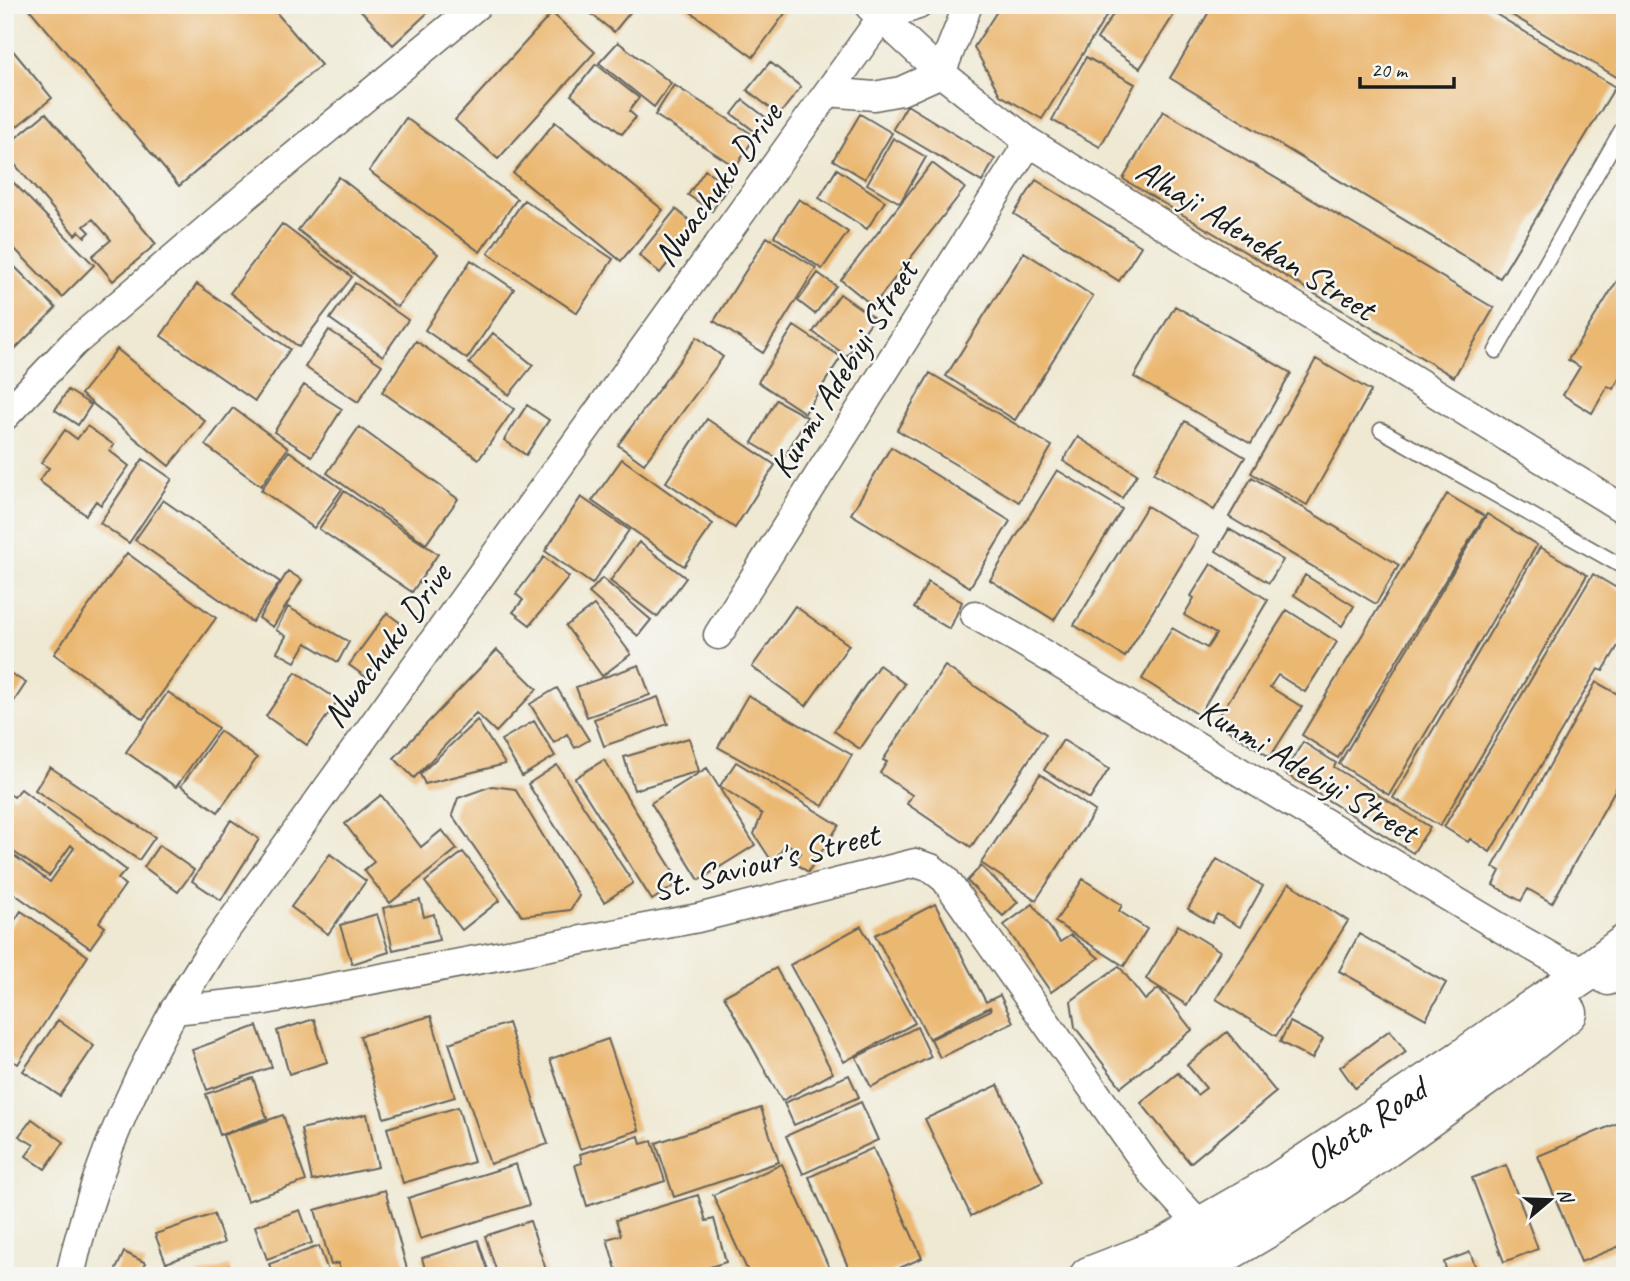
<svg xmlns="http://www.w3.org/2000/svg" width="1630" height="1281" viewBox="0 0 1630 1281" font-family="Caveat,sans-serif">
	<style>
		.building { fill: #ebb872 }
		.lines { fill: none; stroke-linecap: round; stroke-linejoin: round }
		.service-casing { stroke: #66645c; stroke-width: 17 }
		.minor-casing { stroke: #66645c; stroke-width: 31 }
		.primary-casing { stroke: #66645c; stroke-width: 41 }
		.service { stroke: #fff; stroke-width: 14 }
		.minor { stroke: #fff; stroke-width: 28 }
		.primary { stroke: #fff; stroke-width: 38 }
		.labels { text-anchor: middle; stroke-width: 5; stroke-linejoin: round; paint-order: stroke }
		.street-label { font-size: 35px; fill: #1c1c1c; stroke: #f6f6f2 }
	</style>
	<rect width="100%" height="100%" fill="#f6f6f2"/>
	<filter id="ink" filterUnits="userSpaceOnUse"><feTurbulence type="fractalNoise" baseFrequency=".0143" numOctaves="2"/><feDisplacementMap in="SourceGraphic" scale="14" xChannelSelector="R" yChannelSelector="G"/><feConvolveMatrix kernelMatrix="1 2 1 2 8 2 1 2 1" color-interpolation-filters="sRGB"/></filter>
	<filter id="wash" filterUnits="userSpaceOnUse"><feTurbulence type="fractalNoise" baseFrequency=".00686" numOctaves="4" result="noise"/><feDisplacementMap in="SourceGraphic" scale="28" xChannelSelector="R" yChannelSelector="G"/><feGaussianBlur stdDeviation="1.57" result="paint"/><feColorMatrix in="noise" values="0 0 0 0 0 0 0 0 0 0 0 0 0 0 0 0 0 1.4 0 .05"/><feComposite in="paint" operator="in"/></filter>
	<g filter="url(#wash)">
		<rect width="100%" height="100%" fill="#efe9d3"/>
		<g id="blocks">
			<path class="building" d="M26,5H270L321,65L179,186Z
				M356,5H436L393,45Z
				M580,5H636L614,32Z
				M681,5H776L786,12L753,57Z
				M1001,5H1110L1112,7L1042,119L1000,95L974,47Z
				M1119,5H1164L1175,13L1140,68L1097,39Z
				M1213,5H1481L1615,87L1500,278L1170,78Z
				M1495,5H1625V82Z
				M552,13L595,52L498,159L455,120Z
				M5,41L52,98L5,136Z
				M618,42L671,83L654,107L599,63Z
				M1086,57L1135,84L1100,147L1052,120Z
				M770,62L801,87L779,115L747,90Z
				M596,64L639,98L629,111L636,117L622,134L571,95Z
				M674,85L755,136L736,167L655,115Z
				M743,100L769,120L758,134L732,114Z
				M907,105L995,159L982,182L893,129Z
				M1163,111L1494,308L1454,377L1123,179Z
				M46,113L156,244L113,281L92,256L111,240L93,219L84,226L90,232L85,237L79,231L75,235L5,153V147Z
				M860,114L892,133L865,179L833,160Z
				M406,118L517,199L480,252L369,171Z
				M555,122L663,210L621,261L513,173Z
				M893,138L926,157L900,203L867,184Z
				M932,163L965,188L873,306L841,280Z
				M837,169L885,201L867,229L819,198Z
				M705,170L729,185L712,211L688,195Z
				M5,174L94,265L62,297L5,239Z
				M339,177L438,254L397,307L298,230Z
				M1036,180L1141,246L1119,281L1014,214Z
				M799,199L848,232L822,269L774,236Z
				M524,200L613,259L577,313L488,253Z
				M676,209L697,227L660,273L639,255Z
				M282,224L352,277L299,347L230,293Z
				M767,237L816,268L763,353L714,321Z
				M1024,252L1093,296L1015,420L946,376Z
				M7,259L56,308L10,354L5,349V261Z
				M471,260L514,289L467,359L425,330Z
				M1625,268V369L1613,389L1608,386L1592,413L1563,395L1580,367L1568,360Z
				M818,273L836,286L815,314L798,301Z
				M355,283L408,320L383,356L330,319Z
				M197,284L290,349L255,401L161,336Z
				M840,294L874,318L847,356L813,332Z
				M1175,306L1291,373L1251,444L1134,377Z
				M794,326L841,357L805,413L758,382Z
				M329,330L382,365L358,402L305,367Z
				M493,333L533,365L509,395L469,363Z
				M697,337L723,357L644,464L618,445Z
				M416,341L514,409L479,459L382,392Z
				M117,349L205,421L169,466L81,394Z
				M1316,359L1371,391L1307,505L1251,473Z
				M930,373L1052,446L1019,502L897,430Z
				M304,385L342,409L312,456L274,432Z
				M68,390L91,405L78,425L55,410Z
				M776,400L807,417L782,461L752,443Z
				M527,405L549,420L526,455L504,440Z
				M233,408L288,448L261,486L205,445Z
				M707,419L775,465L735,528L666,482Z
				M1185,421L1245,457L1214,510L1154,473Z
				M87,426L114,445L110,451L129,466L101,505L96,501L86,515L39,481L49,468L41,463L65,430L77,439Z
				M359,427L458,499L426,544L327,473Z
				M1078,437L1137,474L1122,498L1063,461Z
				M891,447L1010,521L970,587L851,514Z
				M289,451L342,489L314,528L261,490Z
				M143,459L172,479L129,543L100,523Z
				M622,459L713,524L684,566L592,501Z
				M1057,470L1122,509L1054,620L990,580Z
				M1252,477L1399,565L1376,604L1229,517Z
				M344,491L438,554L412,592L319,529Z
				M1447,494L1484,516L1338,758L1302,735Z
				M581,497L629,530L592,584L545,551Z
				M163,500L280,582L252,622L135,540Z
				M1147,506L1198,537L1125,657L1074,625Z
				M1487,514L1537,545L1389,795L1339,764Z
				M1229,529L1283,560L1269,583L1216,551Z
				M639,542L686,578L657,617L610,581Z
				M1540,547L1587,575L1440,826L1393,798Z
				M127,553L216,618L143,719L54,654Z
				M544,557L569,577L530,625L513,612L523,600L516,594Z
				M1211,564L1268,600L1199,715L1142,679L1172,628L1207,648L1216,634L1184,615L1194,598L1191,596Z
				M288,571L302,580L273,627L259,618Z
				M1593,574L1625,593V634L1603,671L1598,669L1490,852L1470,839L1468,842L1444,827Z
				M1305,575L1354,606L1342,626L1294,595Z
				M602,578L651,620L638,636L589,593Z
				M928,582L962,602L950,629L914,608Z
				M594,605L631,654L602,676L566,626Z
				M795,606L849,645L806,706L752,667Z
				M288,607L349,642L338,662L306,643L295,662L277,652L286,636L276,630Z
				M1287,610L1337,642L1305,692L1278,675L1270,687L1302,707L1270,757L1215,722Z
				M387,613L403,625L366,677L349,665Z
				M497,650L537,689L496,732L476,713L414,778L394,758Z
				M639,665L650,695L587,717L576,687Z
				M879,665L905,684L860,749L834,731Z
				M945,666L1046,734L971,847L907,804L912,795L880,773L887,762L883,760Z
				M5,670L26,683L5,715Z
				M296,672L338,700L307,745L266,716Z
				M1596,682L1625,698V772L1552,903L1528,889L1521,901L1493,885L1500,871L1493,867Z
				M557,688L589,740L575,748L567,734L554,743L530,704Z
				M168,692L218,728L176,787L126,752Z
				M748,695L852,755L823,806L718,747Z
				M658,697L668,724L604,746L594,719Z
				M477,720L505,764L425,784L420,774Z
				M534,721L555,756L522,776L501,740Z
				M220,731L257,758L218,812L181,786Z
				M689,738L699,771L634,790L624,757Z
				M1063,740L1109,769L1090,799L1044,770Z
				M1303,742L1336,763L1334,767L1430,827L1413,853L1284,773Z
				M604,760L680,882L652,900L575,778Z
				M736,762L839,825L808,872L794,862L801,853L786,843L773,863L754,834L762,814L720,786Z
				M557,765L633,883L604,902L528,784Z
				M50,767L155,837L139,860L35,790Z
				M707,768L755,845L699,880L651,803Z
				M1040,774L1095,811L1036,900L981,863Z
				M492,786L515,789L579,896L570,910L522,916L452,815L458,798Z
				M21,789L126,870L118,879L125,885L99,922L105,927L90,948L5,887V849L50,882L74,848L71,845L49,876L5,846V791L14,797Z
				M381,795L421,847L442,830L457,849L390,903L364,870L374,862L345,824Z
				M231,820L259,839L221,900L192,881Z
				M159,845L194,870L178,892L144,867Z
				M463,852L500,900L462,930L425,882Z
				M330,854L366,881L328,934L291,907Z
				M1217,859L1263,886L1240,927L1217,914L1212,923L1188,909Z
				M981,866L1018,902L1003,916L967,881Z
				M1083,879L1122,905L1119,911L1147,929L1124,966L1055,922Z
				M1289,883L1348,921L1276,1036L1216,999Z
				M420,900L424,917L434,914L439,940L393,950L383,908Z
				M935,904L986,1002L1000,995L1013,1022L940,1058L931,1039L991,1010L990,1007L929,1039L875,935Z
				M1033,904L1060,942L1071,935L1099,958L1051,992L1004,925Z
				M21,911L88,956L18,1064L5,1056V935Z
				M377,914L389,952L352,964L340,925Z
				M1178,925L1220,951L1187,1005L1146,979Z
				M861,926L915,1023L844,1062L790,965Z
				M1359,934L1446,983L1426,1019L1339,971Z
				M1119,966L1145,1000L1159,988L1192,1030L1121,1087L1075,1027L1071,1001Z
				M776,968L833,1073L782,1101L724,996Z
				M431,1016L455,1097L384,1118L360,1036Z
				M314,1019L327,1062L289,1074L277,1031Z
				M58,1020L94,1046L60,1096L23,1071Z
				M1290,1022L1323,1039L1312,1059L1280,1042Z
				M508,1023L548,1144L490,1164L449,1043Z
				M257,1026L272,1067L207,1090L192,1050Z
				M917,1027L931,1057L871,1087L856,1057Z
				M1390,1030L1406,1052L1355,1088L1340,1067Z
				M1227,1032L1276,1092L1190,1163L1141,1103L1178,1073L1197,1095L1206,1088L1187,1065Z
				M608,1039L639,1130L580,1149L550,1059Z
				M849,1075L859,1097L794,1125L784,1103Z
				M253,1078L267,1118L220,1135L206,1094Z
				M998,1085L1043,1182L971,1216L925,1119Z
				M861,1102L878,1140L803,1174L786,1136Z
				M458,1107L474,1162L403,1183L387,1128Z
				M761,1108L779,1162L674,1197L656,1143Z
				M367,1114L378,1167L312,1181L301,1129Z
				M283,1115L306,1181L247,1201L223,1135Z
				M32,1119L64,1142L45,1169L26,1156L34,1145L19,1136Z
				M1625,1120V1244L1581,1262L1538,1156Z
				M639,1136L641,1144L652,1141L665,1181L587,1206L575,1165L582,1163L580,1154Z
				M873,1148L922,1258L882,1276H852L809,1177Z
				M516,1164L529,1205L420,1239L408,1198Z
				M782,1164L833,1276H750L713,1195Z
				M1506,1165L1538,1249L1504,1262L1472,1178Z
				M385,1190L409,1276H342L338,1263L331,1265L315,1210Z
				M698,1195L706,1221L714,1219L726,1262L681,1276H618L607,1239L621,1235L616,1220Z
				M300,1210L312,1243L267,1259L255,1226Z
				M214,1214L224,1243L166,1263L155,1234Z
				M530,1221L548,1276H498L485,1236Z
				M478,1240L490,1276H427L422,1258Z
				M319,1246L330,1276H274L269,1264Z
				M124,1252L146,1263L139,1276H113Z
				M1470,1252L1479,1276H1429L1446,1269L1444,1262Z
				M229,1266L232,1276H198V1275Z"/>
		</g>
	</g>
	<g filter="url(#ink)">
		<use href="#blocks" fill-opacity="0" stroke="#66645c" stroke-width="2"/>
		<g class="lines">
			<defs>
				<path id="service" d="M1496,351L1625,124
					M1381,430L1625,568"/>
				<path id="minor" d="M870,7L941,73L1029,142L1625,510
					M882,17L918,5
					M941,73L968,5
					M828,92L874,96L901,91L941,73
					M5,416L74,343L245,197L477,5
					M975,615L1018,639L1514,936L1560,962L1589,971L1608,981
					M718,635L1029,142
					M174,1010L260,1001L698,918L915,863L931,868L945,879L1153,1174L1201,1226
					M70,1276C90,1183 127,1095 173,1013C185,991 199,970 212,949L882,17"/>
				<g id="primary">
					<path id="s1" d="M1089,1276L1164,1247L1276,1183L1462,1059L1516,1020L1589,971L1625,944"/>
					<path d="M1175,1276L1222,1255L1273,1225L1350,1174L1501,1066L1568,1013"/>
				</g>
			</defs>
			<use href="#service" class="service-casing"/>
			<use href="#minor" class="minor-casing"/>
			<use href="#primary" class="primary-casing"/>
			<use href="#service" class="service"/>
			<use href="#minor" class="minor"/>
			<use href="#primary" class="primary"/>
		</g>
	</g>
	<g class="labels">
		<g class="street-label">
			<text transform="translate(717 184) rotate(-54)" y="12">Nwachuku Drive</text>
			<text transform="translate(1256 239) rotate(32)" y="12">Alhaji Adenekan Street</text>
			<text transform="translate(843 369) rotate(-58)" y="12">Kunmi Adebiyi Street</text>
			<text transform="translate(386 645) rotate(-54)" y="12">Nwachuku Drive</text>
			<text transform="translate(1309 770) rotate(31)" y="12">Kunmi Adebiyi Street</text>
			<text transform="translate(765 861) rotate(-14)" y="12">St. Saviour's Street</text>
			<text dy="12" stroke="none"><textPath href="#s1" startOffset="317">Okota Road</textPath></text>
		</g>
	</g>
	<rect width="1630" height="1281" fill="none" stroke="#f6f6f2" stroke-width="28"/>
	<g transform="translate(1550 1200) rotate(71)" stroke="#f6f6f2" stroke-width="5" paint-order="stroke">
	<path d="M0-5L12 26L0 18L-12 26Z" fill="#1c1c1c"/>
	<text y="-10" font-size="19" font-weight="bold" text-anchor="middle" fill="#1c1c1c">N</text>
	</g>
	<path d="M1360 77v10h94v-10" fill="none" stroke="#1c1c1c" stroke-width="3.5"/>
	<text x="1371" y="77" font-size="21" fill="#1c1c1c" stroke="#f6f6f2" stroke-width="5" paint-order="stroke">20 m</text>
</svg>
